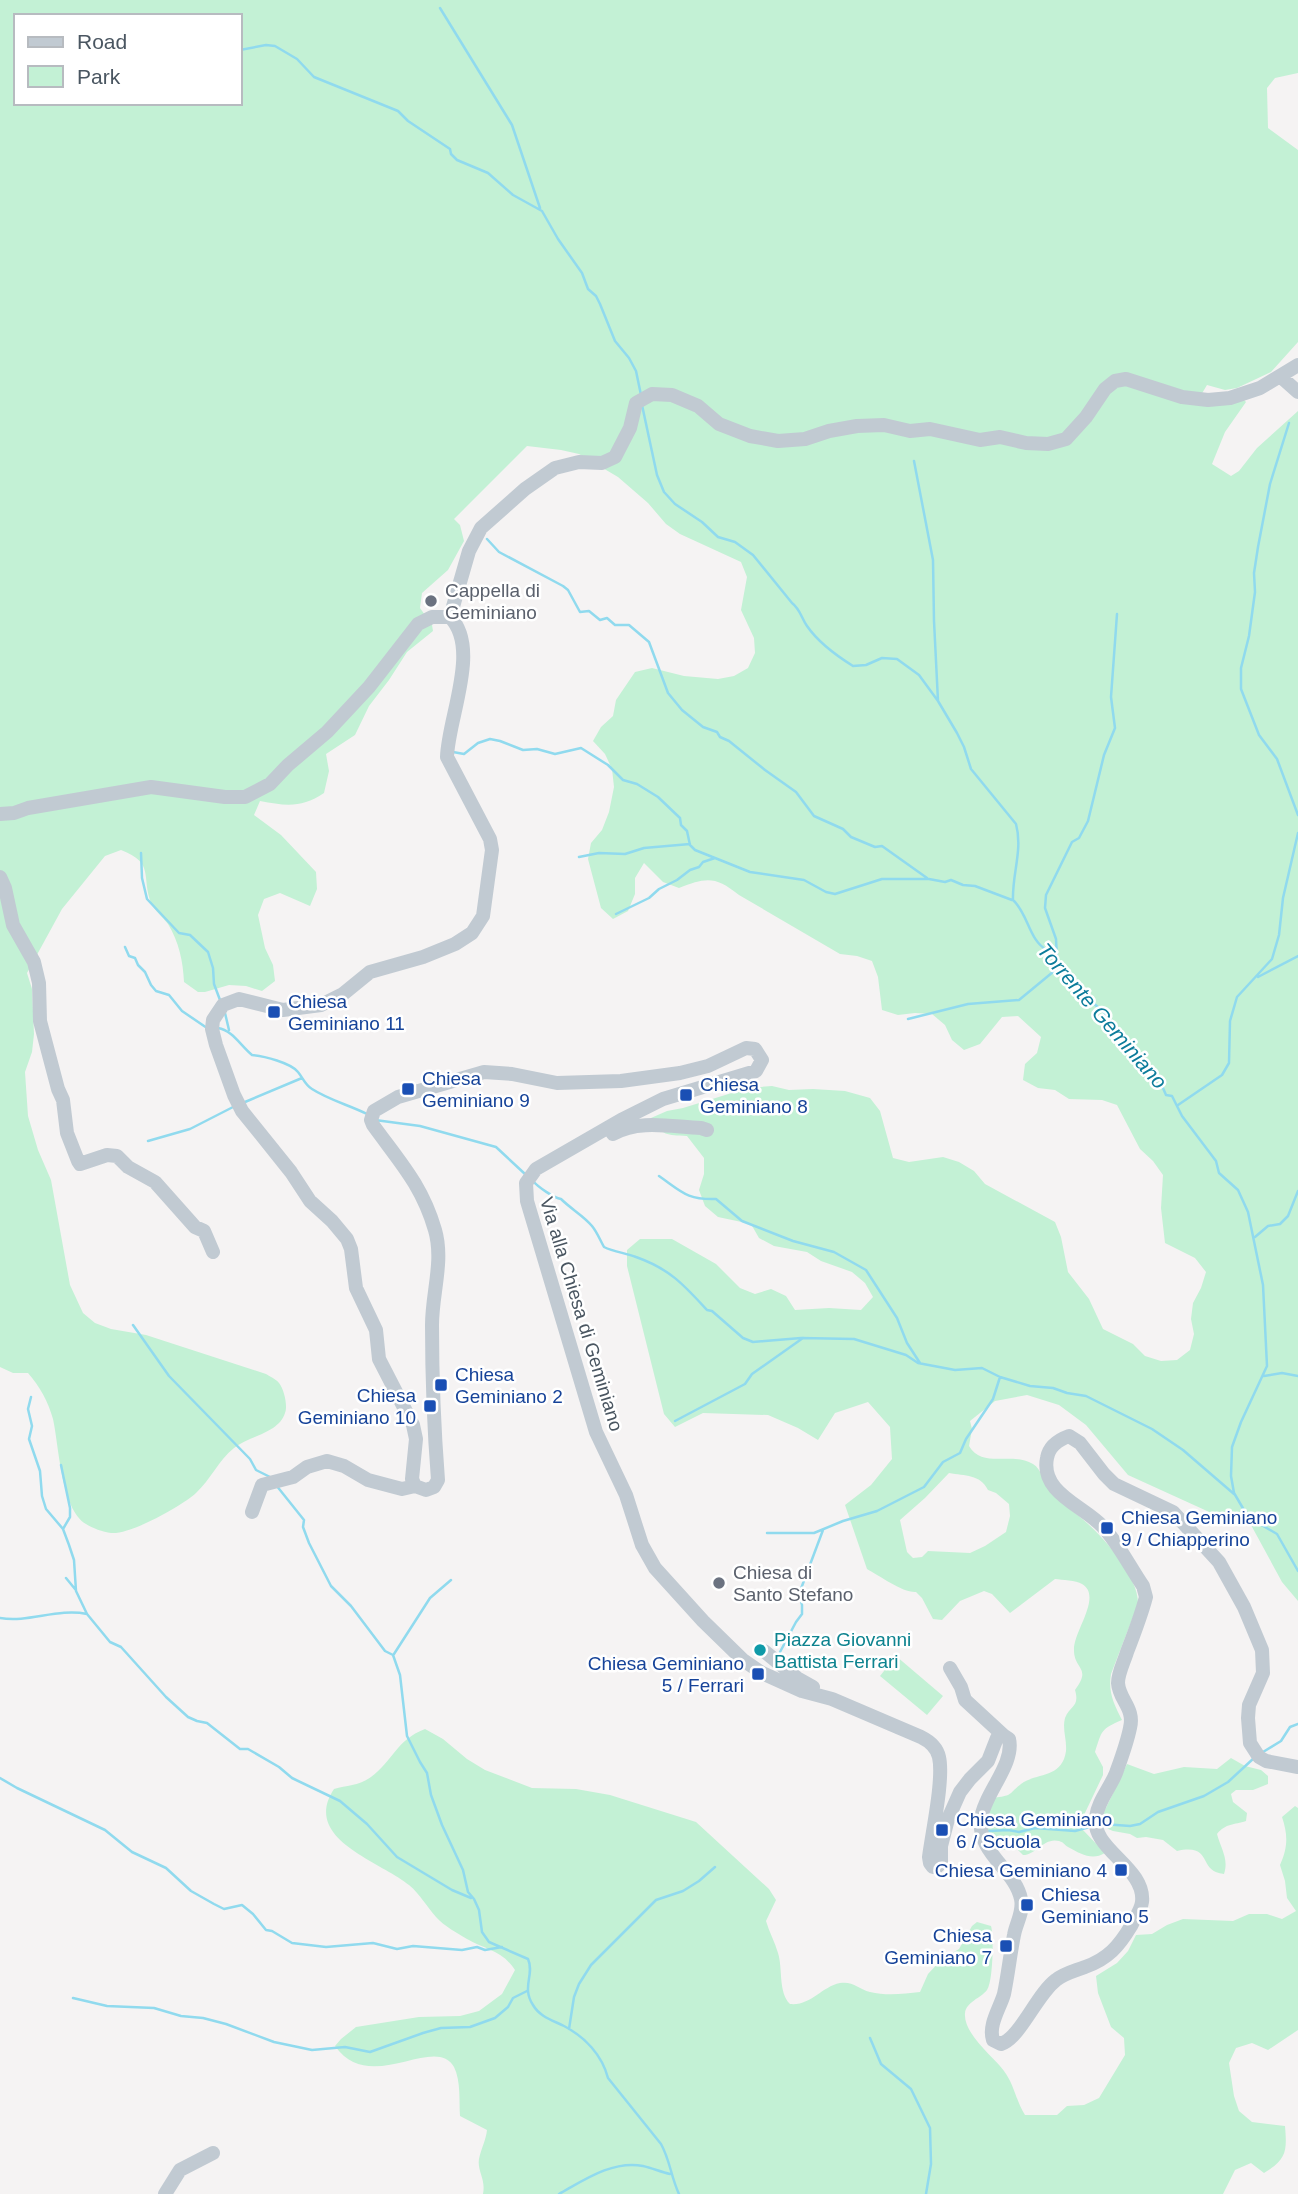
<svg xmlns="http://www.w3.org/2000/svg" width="1298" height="2194" viewBox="0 0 1298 2194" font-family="Arial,sans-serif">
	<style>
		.green { fill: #c3f1d5; fill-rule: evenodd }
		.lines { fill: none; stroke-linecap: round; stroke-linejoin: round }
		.stream { stroke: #90daee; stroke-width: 2.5 }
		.minor { stroke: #c1cad2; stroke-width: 14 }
		.worship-dot { fill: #6b7280; stroke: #fff; stroke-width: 2.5 }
		.transit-dot { fill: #1a4fb4; stroke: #fff; stroke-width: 2.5 }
		.culture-dot { fill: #0f9aa8; stroke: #fff; stroke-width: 2.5 }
		.labels { text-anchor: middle; stroke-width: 5; stroke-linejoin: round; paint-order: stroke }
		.worship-label { font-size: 19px; fill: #5b616d; stroke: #fff; text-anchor: start }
		.transit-label { font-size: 19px; fill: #164399; stroke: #fff; text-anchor: start }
		.street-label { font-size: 19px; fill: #4a5661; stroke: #fff }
		.culture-label { font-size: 19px; fill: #0d838f; stroke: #fff; text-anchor: start }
		.water-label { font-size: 21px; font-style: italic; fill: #0c7c9b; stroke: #fff }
	</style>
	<rect width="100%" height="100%" fill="#f5f3f3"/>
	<path class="green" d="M0,0H1298V73L1275,78L1267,88L1268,128L1298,150V342L1271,372L1237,388L1225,390L1207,385L1195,405L1242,398L1246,402L1225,432L1212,464L1231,476L1239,471L1257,448L1298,411V1601L1282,1582L1251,1525L1218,1516L1128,1475L1086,1425L1059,1405L1027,1395L995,1401L970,1421L972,1429L969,1446C982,1469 1012,1451 1033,1464C1042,1469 1043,1483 1050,1491C1060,1503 1075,1512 1087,1523C1106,1540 1139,1578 1138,1604L1111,1674C1108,1693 1114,1704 1122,1720C1101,1729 1102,1730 1095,1752L1103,1767V1775L1084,1815L1083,1830L1105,1853C1092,1861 1081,1854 1068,1847C1063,1844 1065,1843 1059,1841C1044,1837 1036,1855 1023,1855L1017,1849L999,1850C981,1835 987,1818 993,1798C1014,1795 1007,1795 1021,1784C1037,1772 1062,1779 1066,1751C1067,1740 1062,1729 1065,1718C1070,1705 1080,1707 1075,1690C1092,1667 1074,1670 1074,1650C1073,1632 1103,1596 1082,1584C1076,1580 1062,1580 1055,1579L1010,1613L992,1594L984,1591L960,1601L942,1620L933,1619L922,1598L916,1592C903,1593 880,1576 867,1569L845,1505L871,1485L892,1459L890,1427L868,1402L835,1413L818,1440L798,1428L768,1415L703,1413L675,1427L664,1414L627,1266V1250L640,1239H672L716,1264L740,1288L755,1294L771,1289L786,1296L795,1310L829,1308L861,1310L873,1297L865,1283L852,1272L821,1261L807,1252L774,1246L759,1238L751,1224L718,1217L705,1206L699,1190L704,1174V1158L687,1136C666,1135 663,1136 651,1118L667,1111L683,1108L748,1088L772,1086L789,1090L813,1089L845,1091L870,1098L880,1111L893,1158L909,1162L943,1157L959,1162L974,1171L985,1184L1055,1222L1061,1237L1068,1272L1089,1299L1103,1329L1133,1344L1145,1356L1161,1361L1177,1360L1190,1350L1194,1334L1191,1319L1193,1303L1201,1288L1206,1272L1195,1258L1165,1243L1161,1208L1163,1175L1153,1161L1140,1149L1117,1105L1102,1100L1069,1099L1055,1090L1038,1088L1023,1080L1025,1064L1037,1053L1041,1037L1018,1016L1002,1017L980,1044L964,1050L952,1040L945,1025L932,1014L915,1013L898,1015L882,1010L878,977L872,961L857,956L840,954L739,895C716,876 706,877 679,888L663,882L644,863L635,878V894L628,911L613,919L601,908L588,859L591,843L602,830L609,812L614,787L612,769L605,754L593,741L601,727L613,716L616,700L635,672L652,668L684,676L718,679L734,676L748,668L755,653L754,638L741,610L747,577L741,562L680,534L666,524L648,503L618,477L579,454L561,450L527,446L454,519L460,525L464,541L448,570L422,593L420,608L432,625L433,631L407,652L389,680L369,706L355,735L326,754L329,771L324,793C302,808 286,806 260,801L254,815L281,835L316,872L317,889L310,906L280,893L264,899L258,915L265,948L273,965L275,981L262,991L246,986L229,985L205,992H198L184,982C183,961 179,942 168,924C163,917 154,910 151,903C141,876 155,863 121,850L105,856L62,909L27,973L32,989L34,1034L32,1052L25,1072L28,1116L38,1150L51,1180L70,1285L83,1313L95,1323L111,1329L146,1335L266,1374C269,1376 276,1379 279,1383C284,1389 288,1406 285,1413C279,1433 249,1436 234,1448C218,1461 211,1479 196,1493C182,1506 130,1535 111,1533C103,1532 92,1528 86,1524C61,1509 59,1446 53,1419C48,1401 40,1387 28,1373H13L0,1367ZM16,16H240V103H16ZM949,1473C965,1476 980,1474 988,1490L996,1493L1009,1504L1010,1516L1006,1532L985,1546L970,1553L928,1551L922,1557L913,1558L907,1552L900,1520L925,1498Z
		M896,1656L943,1696L927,1715L880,1676Z
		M425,1729L443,1739L467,1759L485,1770L532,1788L576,1789L610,1795L696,1822L769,1889L776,1900L766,1921C769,1932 775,1942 778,1953C783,1969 778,1992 790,2004C811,2006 821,1987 840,1983C853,1981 859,1989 870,1992C886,1996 904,1994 920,1992L928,1974L941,1960L959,1949L972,1926L977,1922L991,1926C994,1936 993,1982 987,1990C981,1998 966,2002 965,2013C963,2034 994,2057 1004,2071C1014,2084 1016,2101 1025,2115H1057L1067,2106L1084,2105L1099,2098L1125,2055L1124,2038L1111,2027L1098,1993L1096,1976L1117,1963L1128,1951L1136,1935L1152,1934L1167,1925L1183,1919L1233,1921L1249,1914H1267L1282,1919L1296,1911L1287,1898L1285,1881L1280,1865C1288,1847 1288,1835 1282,1817L1295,1806L1298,1808V2030L1268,2050L1252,2043L1236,2048L1229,2063L1234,2096L1239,2111L1252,2122L1285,2126C1287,2151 1287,2159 1264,2173L1251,2163L1235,2170L1223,2194H483C486,2179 477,2171 479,2159C481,2149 486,2140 487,2130L460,2116C459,2101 461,2081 454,2067C435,2033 370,2096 335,2046L341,2039L356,2027L419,2017L460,2016L479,2011L502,1994L515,1970C502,1950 486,1950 467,1939C457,1933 444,1926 436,1917C427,1907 420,1894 409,1885C380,1861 301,1839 334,1789C347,1785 359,1786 371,1777C393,1761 396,1740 425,1729Z
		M1231,1758L1245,1766L1261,1770L1268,1776V1784L1253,1790H1236L1231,1794L1233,1802L1247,1813L1246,1821C1234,1825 1226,1823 1217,1834C1221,1849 1229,1859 1224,1874C1197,1872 1214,1843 1177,1851L1163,1840L1146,1837L1137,1838L1130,1834L1113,1831L1106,1828L1102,1820L1104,1812L1127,1764L1154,1774L1184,1767L1217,1769Z"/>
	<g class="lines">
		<path class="stream" d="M440,8L512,125L540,208
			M240,50L266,45L275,46L297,59L314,77L398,111L408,121L450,149L451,154L457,160L488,173L513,195L542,211L558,239L582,273L588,289L596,296L600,304L615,341L629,358L636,371L641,395
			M642,405L657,475L664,492L675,504L702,522L718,537L735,542L753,555L792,603C800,609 801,617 807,626C818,642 837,656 853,666L866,665L882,658L897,659L919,675L938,701L957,733L964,747L971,769L1016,824C1023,850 1012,874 1013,900C1028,913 1029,941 1047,950L1048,954L1056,958L1063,972L1084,995L1107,1015L1131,1050L1140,1059L1154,1082L1163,1088L1166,1095L1172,1096L1182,1116L1216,1161L1219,1173L1238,1190L1248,1212L1263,1285L1267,1366L1241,1422L1232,1447L1231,1476L1234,1493L1244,1510L1253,1520L1277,1534L1298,1571
			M1289,423L1270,484L1258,547L1254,573L1255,592L1249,636L1241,668V689L1259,735L1277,759L1298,815
			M914,461L933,560L934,621L938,701
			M487,539L499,552L563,586L568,590L580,612L589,611L600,620L607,618L615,625H629L649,642L668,693L682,710L703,727L717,732L720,737L729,741L765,770L796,792L814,816L843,829L851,837L875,847L882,846L927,878
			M453,752L464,754L478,743L490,739L500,741L523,750L537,749L555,754L581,748L608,765L623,780L637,784L658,797L680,818L681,825L687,831L690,845L695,850L750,872L804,880L826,892L835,894L882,879H929L945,882L951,880L963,885L975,886L1012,900
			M141,853L142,878L147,899L179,933L190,935L208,952L213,968L214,984L220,1000
			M579,857L599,853L625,854L644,848L690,844
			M616,914L649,898L659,889L677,880L690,870L699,867L703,862L715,858
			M125,947L129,956L135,958L138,965L145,972L151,985L156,991L169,995L182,1011L207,1028
			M1057,959L1056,939L1045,908L1046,895L1072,842L1079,838L1088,821L1104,755L1115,728L1111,697L1117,614
			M1258,977L1298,956
			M225,1013L229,1030
			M908,1019L968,1004L1019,1000L1059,967
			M218,1028C232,1030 241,1046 252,1055C264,1056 291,1063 298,1072C303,1078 305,1085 312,1089C329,1100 349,1105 367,1114
			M245,1102L302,1078
			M1178,1105L1222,1075L1229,1063L1230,1021L1237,997L1272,959L1279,935L1283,898L1298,833
			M375,1120L420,1126L496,1147L525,1174
			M148,1141L190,1129L235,1106
			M659,1176C682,1192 687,1200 716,1199L742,1221L793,1241L834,1252L866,1270L897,1318L907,1343L920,1363
			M533,1181C538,1187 554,1198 561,1199C571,1209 584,1216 592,1226C597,1232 600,1240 604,1247C614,1252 626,1253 636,1257C670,1269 684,1285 707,1310L712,1311L743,1338L753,1342L801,1338L854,1339L906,1355L918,1363L955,1370L982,1368L1000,1377L1030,1386L1053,1388L1067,1393L1086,1396L1152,1429L1183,1450L1234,1494
			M1255,1237L1268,1226L1280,1224L1288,1216L1298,1191
			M133,1325L169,1376L250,1459L256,1470L270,1477
			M1264,1376L1282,1373L1298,1376
			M31,1397L28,1409L32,1426L29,1439L40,1471L42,1496L46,1509L63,1529L69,1545L74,1560L76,1591L87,1614L110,1642L121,1647L166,1697L188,1717L197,1721L207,1723L240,1749H248L279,1767L292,1778L340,1801L367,1824L397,1857L452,1890L471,1898
			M675,1421L745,1384L752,1374L803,1338
			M61,1465L70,1508V1517L63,1529
			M276,1485L304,1520L303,1527L309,1543L331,1586L351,1606L385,1651L393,1655L400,1675L407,1736L420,1762L427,1773L431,1795L442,1825L463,1870L468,1892L474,1899L479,1910L482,1932L489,1942L528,1959C535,1974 521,1987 533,2005C540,2017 552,2020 564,2026C585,2037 602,2055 608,2078L661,2144C670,2160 671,2177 679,2194
			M767,1533H814L843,1521L877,1511L924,1487L943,1462L960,1453L966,1439L993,1399L1000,1377
			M66,1578L75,1589
			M0,1618C29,1623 57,1608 87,1614
			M780,1652L796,1622L802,1614V1605L799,1594L823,1530
			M394,1654L430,1598L451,1580
			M1263,1752L1281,1741L1290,1727L1298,1724
			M0,1778L17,1788L105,1830L132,1852L166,1868L191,1891L214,1904L224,1909L242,1905L253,1914L266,1930L272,1931L292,1943L326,1947L373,1943L397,1949L413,1946L462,1950L477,1947L485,1950L502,1947
			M1103,1824L1130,1826L1140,1824L1158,1812L1204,1796L1228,1782L1254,1758
			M989,1831L1008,1830L1019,1832L1035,1828L1075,1831L1093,1826
			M73,1998L107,2006L154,2008L181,2016L203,2018L226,2024L274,2042L312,2050L345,2047L370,2052L423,2033L441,2028L470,2027L495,2018L508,2007L513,1998L527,1991
			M569,2029L574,1997L579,1984L591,1965L656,1900L683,1891L699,1881L715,1867
			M870,2038L881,2064L911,2089L930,2128L931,2164L926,2194
			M559,2194C584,2180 613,2160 643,2166C652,2168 661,2172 670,2174"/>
		<path class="minor" d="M1280,376L1298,392
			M450,617C481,648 448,718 447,757L490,839L492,850L483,916L472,933L455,944L423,957L370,972L343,994L321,1005L283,1010L239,999L223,1005L213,1020L212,1029L216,1045L234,1095L242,1111L291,1172L310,1201L332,1221L347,1239L351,1249L356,1288L376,1330L379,1359L413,1425L416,1439L412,1479L415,1486L426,1490L434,1487L438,1480C434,1429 432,1377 432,1325C432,1293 444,1261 435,1230C422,1185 399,1161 373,1125L371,1120L374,1111L398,1097L484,1072L512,1074L557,1083L621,1081L680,1073L708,1066L746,1048L755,1049L762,1060L756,1071L663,1099L621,1120L536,1169L526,1183L527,1201L596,1432L626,1495L642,1545L655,1568L703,1621L743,1660L762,1673L802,1691L832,1699L921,1737C929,1741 937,1748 939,1757C944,1779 932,1833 929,1857L930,1863L933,1867L938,1866L941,1862V1846L948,1819L960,1792L970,1779L988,1761L997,1738L1003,1735L1009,1739C1015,1764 984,1794 981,1819C977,1854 1015,1869 1021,1899C1024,1912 1016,1923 1014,1935C1010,1955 1008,1975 1004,1994C1000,2008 988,2025 993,2040L1001,2044C1020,2038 1037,1994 1056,1980C1065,1973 1075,1971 1085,1967C1108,1959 1119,1946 1131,1926C1135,1918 1141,1910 1142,1902C1146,1867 1090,1849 1096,1817C1098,1801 1110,1788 1116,1773C1121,1759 1127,1743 1130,1728C1135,1708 1119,1700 1118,1683C1118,1673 1124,1662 1127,1652C1134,1634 1141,1616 1146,1597L1143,1586C1130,1567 1118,1543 1103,1527C1084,1506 1040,1493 1047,1458C1049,1446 1058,1440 1069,1436L1080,1443L1104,1474L1114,1484L1173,1512L1219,1562L1244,1607L1262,1650L1263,1673L1249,1705L1248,1718L1250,1743L1259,1757L1266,1761L1298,1767
			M450,617L469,551L481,528L525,489L555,468L579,462L602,463L615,457L630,428L636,403L652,394L672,395L698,406L719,424L750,436L778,441L805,439L829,431L857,426L884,425L910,431L930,429L980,440L1000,437L1026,443L1048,444L1066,439L1086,417L1105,389L1115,381L1126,379L1182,397L1208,400L1230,398L1260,388L1298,365
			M0,814L14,813L28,808L151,787L225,797H245L270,784L288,765L327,732L369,687L418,624L432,617H450
			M0,877L5,888L13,925L34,962L39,983L40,1021L58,1089L63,1100L67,1133L78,1161L80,1164L107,1155L117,1156L128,1167L155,1182L195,1227L204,1231L213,1252
			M613,1134C639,1119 672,1127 701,1128L707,1130
			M252,1512L262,1485L293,1477L307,1467L327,1461L344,1466L368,1480L402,1489L415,1486
			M764,1651L797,1678L813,1687
			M950,1668L961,1687L965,1700L1003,1735
			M165,2194L180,2170L213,2153"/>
	</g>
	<g class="worship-dot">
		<circle cx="431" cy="601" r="7"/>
		<circle cx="719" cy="1583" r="7"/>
	</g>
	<g class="transit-dot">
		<rect x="267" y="1005" width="14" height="14" rx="3.5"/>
		<rect x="401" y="1082" width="14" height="14" rx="3.5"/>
		<rect x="679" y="1088" width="14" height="14" rx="3.5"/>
		<rect x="434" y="1378" width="14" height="14" rx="3.5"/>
		<rect x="423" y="1399" width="14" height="14" rx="3.5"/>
		<rect x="1100" y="1521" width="14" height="14" rx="3.5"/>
		<rect x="751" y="1667" width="14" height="14" rx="3.5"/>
		<rect x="935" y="1823" width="14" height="14" rx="3.5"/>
		<rect x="1114" y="1863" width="14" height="14" rx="3.5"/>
		<rect x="1020" y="1898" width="14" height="14" rx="3.5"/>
		<rect x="999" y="1939" width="14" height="14" rx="3.5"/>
	</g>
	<circle class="culture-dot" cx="760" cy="1650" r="7"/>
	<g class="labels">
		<g class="worship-label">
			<text x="445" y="597">Cappella di<tspan x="445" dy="22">Geminiano</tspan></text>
			<text x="733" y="1579">Chiesa di<tspan x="733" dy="22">Santo Stefano</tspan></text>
		</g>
		<g class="transit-label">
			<text x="288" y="1008">Chiesa<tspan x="288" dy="22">Geminiano 11</tspan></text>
			<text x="422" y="1085">Chiesa<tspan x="422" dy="22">Geminiano 9</tspan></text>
			<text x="700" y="1091">Chiesa<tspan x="700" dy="22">Geminiano 8</tspan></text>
			<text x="455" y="1381">Chiesa<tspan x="455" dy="22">Geminiano 2</tspan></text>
			<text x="416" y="1402" text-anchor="end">Chiesa<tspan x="416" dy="22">Geminiano 10</tspan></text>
			<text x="1121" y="1524">Chiesa Geminiano<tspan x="1121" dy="22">9 / Chiapperino</tspan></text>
			<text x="744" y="1670" text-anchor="end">Chiesa Geminiano<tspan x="744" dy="22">5 / Ferrari</tspan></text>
			<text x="956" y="1826">Chiesa Geminiano<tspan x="956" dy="22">6 / Scuola</tspan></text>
			<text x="1107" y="1877" text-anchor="end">Chiesa Geminiano 4</text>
			<text x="1041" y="1901">Chiesa<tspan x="1041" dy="22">Geminiano 5</tspan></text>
			<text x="992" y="1942" text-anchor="end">Chiesa<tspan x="992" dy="22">Geminiano 7</tspan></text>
		</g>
		<g class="street-label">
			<text transform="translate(582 1314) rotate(73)" y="7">Via alla Chiesa di Geminiano</text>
		</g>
		<g class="culture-label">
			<text x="774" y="1646">Piazza Giovanni<tspan x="774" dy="22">Battista Ferrari</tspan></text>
		</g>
		<g class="water-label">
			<text transform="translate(1102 1016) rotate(49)" y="7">Torrente Geminiano</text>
		</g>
	</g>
	<rect x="14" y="14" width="228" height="91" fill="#ffffff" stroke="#b7bbc0" stroke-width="2"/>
	<rect x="28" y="37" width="35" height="10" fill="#c1cad2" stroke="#b7bbc0" stroke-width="2"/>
	<text x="77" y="49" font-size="21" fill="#4a5661">Road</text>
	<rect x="28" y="66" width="35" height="21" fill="#c3f1d5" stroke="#b7bbc0" stroke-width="2"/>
	<text x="77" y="84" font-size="21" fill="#4a5661">Park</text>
</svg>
